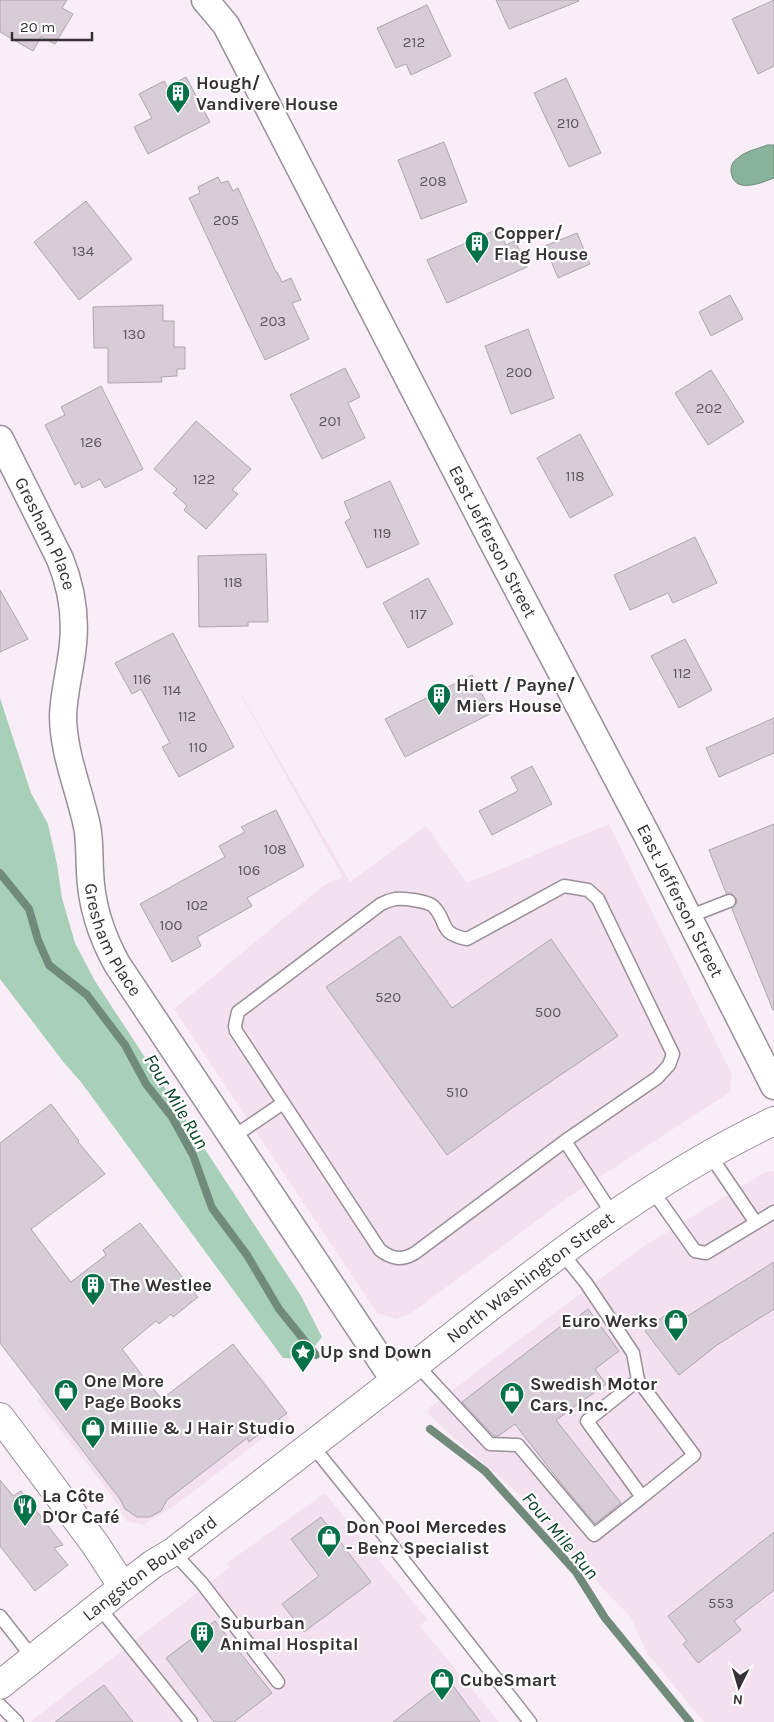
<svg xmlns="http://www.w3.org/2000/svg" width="774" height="1722" viewBox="0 0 774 1722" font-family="Karla,sans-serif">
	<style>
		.built { fill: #f3e1f0 }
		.green { fill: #a8d0b9 }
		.water { fill: #89b29b; stroke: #708b7c }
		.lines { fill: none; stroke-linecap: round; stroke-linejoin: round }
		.stream { stroke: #708b7c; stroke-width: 8 }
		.building { fill: #d7cdd6; stroke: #afa5ae }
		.lane-casing { stroke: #998f98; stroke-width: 15 }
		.street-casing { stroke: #998f98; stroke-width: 29 }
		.secondary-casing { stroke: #998f98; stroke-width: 30 }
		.primary-casing { stroke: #998f98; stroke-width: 30 }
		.lane { stroke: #fff; stroke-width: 12 }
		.street { stroke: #fff; stroke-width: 26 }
		.secondary { stroke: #fff; stroke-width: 28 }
		.primary { stroke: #fff; stroke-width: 28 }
		.labels { text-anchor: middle; stroke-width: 4.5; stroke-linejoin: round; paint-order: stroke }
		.number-label { font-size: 15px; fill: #5e585c }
		.poi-label { font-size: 18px; font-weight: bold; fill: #353134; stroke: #fff; text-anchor: start }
		.street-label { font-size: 18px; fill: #353134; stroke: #fff }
		.water-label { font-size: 19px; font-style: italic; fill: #0a4129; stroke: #fff }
	</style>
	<rect width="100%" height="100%" fill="#f9eef7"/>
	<path class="built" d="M222,661L350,882L426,826L467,883L609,824L732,1075L730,1092L569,1197L410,1314L396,1319L377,1313L174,1009L323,886L334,880L341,879L342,876Z
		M774,1171V1722H704L647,1653L630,1616L605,1591L527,1501L436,1422L428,1413L429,1408L641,1248L765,1172Z
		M260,1374L290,1418L174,1506L143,1525L127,1521L109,1492L37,1400L63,1377L139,1473Z
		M325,1493L427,1619L420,1626L499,1722H30L230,1567L227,1563Z"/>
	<path class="green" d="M0,698L31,793L48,824L57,864L62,898L75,943L95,981L301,1296L322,1337L305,1359L283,1358L81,1082L65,1064L0,979Z"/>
	<path class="water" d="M767,145H774V178C761,183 733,195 731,171C731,165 733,161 738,158C745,151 758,149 767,145Z"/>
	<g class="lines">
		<path class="stream" d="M0,873L29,909L38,940L49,965L87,995L125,1045L146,1084L172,1117L193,1155L212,1208L247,1255L279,1309L316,1355
			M430,1429L485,1471L576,1572L605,1618L690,1722"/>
	</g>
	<path class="building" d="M0,0H67L62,8L73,14L55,44L41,37L33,51L0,32Z
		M496,0H578L579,1L509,29Z
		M774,0V66L758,74L732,19Z
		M427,5L451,56L411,75L406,64L396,68L377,28Z
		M186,77L210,122L148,154L134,127L152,118L139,94L164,81L167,87Z
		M566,78L601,153L569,167L534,93Z
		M444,142L467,202L421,219L398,160Z
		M218,177L221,183L228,181L233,191L238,188L276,272H277L282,282L291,278L301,300L292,303L309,339L265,360L189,198L200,193L198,187Z
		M86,201L132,259L79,300L34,242Z
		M498,229L506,245L515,241L527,267L447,303L427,260Z
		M577,233L590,264L558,278L545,246Z
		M730,295L743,319L711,336L699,312Z
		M163,305V321H174V347H185V369H177V376L161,377L162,382L108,383V348H94L93,307Z
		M528,329L554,398L511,414L485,346Z
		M345,368L360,397L348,403L365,438L322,459L290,395Z
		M711,370L744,422L708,445L675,393Z
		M101,386L143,469L105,488L100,479L82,488L80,482L75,485L45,425L65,415L61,407Z
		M196,421L251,469L232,490L238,494L206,529L184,510L187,506L173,493L177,489L154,469Z
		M580,434L613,495L570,518L537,458Z
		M390,481L419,544L367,568L345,522L351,518L344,502Z
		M695,537L717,583L673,603L668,593L630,610L614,575Z
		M266,554L268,622H248V626L199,627L198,556Z
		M428,578L453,624L408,648L383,603Z
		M0,590L28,639L0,652Z
		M173,633L234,747L179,777L162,747L170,743L141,689L132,694L115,663Z
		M685,639L712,690L679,708L651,656Z
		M472,675L492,713L405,757L385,719Z
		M774,718V753L719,777L706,748Z
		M532,766L552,804L492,835L479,811L518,791L511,777Z
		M276,810L304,866L247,898L252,906L197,937L201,946L172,962L140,904L225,857L219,846L245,832L241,827Z
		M774,824V1010H773L732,909L737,903L736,898L731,893H726L709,850Z
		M400,936L452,1008L551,939L618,1036L519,1103L447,1155L326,987Z
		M51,1104L79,1141L78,1142L105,1174L31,1229L54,1260L71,1282L106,1255L103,1250L140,1223L198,1297L173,1317L171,1314L159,1324L156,1321L122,1349L148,1383L162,1399L233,1344L287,1413L249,1442L247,1438L167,1500L161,1511L150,1517H137L125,1509L120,1499L0,1343V1143Z
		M774,1262V1309L717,1345L679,1375L645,1331L673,1309L681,1320Z
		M588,1309L619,1351L595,1369L606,1384L556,1420L621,1503L595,1524L560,1482L515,1424L498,1436H494L462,1402L561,1326L563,1328Z
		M0,1480L13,1496L21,1491L63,1545L54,1548L68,1565L35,1591L0,1546Z
		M321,1517L371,1582L304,1632L282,1604L319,1576L291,1539Z
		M774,1532V1590L734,1621L741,1630L698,1663L683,1644L687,1641L668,1616Z
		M215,1621L272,1693L234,1722H214L166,1658Z
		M448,1679L480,1722H393Z
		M104,1685L133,1722H55L89,1696Z"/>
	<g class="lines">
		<defs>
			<path id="lane" d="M688,917L729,901
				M233,1137L283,1103
				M565,1141L657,1078L669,1065L673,1054L598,899L588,890L564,886L467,939C437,933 449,922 433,906C427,901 404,898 395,899C390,900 385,902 381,904L238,1012L235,1026L236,1031L380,1250C392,1259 402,1261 415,1253L565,1141L613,1215
				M710,1155L756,1223
				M652,1190L695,1251L706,1253L774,1212
				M562,1253L586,1283L633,1353L638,1380L694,1455L642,1497L587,1421L638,1380
				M416,1364L490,1444L518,1445L594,1535L642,1497
				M311,1444L369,1516L530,1722
				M173,1552L201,1582L278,1682
				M98,1606L191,1722
				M0,1616L33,1658
				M0,1705L17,1722"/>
			<g id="street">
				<path id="s1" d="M205,0L226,25L488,533L649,839L774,1086"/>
				<path id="s2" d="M0,439L60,559C71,586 76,614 73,644C71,667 64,691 63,715C63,753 79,789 87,826C90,841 89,856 90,871C91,905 101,935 117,964L394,1380"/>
			</g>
			<path id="secondary" d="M0,1417L95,1544L123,1587"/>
			<g id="primary">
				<path id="s3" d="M0,1685L123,1587L153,1564L173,1552C260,1484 348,1417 436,1349C543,1265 651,1179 774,1121"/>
			</g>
		</defs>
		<use href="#lane" class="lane-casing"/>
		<use href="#street" class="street-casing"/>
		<use href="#secondary" class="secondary-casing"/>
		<use href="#primary" class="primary-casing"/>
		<use href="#lane" class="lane"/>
		<use href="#street" class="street"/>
		<use href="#secondary" class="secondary"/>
		<use href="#primary" class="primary"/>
	</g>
	<defs>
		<symbol id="building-pin" viewBox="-11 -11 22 30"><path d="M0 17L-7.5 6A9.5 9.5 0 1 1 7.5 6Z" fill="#067149" stroke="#fff"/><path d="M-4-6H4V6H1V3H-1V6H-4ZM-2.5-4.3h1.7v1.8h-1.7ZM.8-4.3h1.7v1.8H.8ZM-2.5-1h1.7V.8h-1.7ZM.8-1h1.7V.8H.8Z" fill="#fff"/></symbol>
		<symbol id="shop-pin" viewBox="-11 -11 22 30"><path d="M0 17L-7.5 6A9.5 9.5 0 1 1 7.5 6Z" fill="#067149" stroke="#fff"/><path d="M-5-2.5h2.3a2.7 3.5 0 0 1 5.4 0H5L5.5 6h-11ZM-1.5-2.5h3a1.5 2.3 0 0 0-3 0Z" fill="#fff"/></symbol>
		<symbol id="sight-pin" viewBox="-11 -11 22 30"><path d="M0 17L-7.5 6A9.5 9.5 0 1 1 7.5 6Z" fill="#067149" stroke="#fff"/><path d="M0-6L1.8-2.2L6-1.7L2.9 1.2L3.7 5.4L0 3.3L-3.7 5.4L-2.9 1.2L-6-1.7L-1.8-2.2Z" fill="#fff"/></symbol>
		<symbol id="restaurant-pin" viewBox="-11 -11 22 30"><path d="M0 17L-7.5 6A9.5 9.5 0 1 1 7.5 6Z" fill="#067149" stroke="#fff"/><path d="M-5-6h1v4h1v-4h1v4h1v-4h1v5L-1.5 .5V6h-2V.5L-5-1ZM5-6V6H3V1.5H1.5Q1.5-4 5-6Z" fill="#fff"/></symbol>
	</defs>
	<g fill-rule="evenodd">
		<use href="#building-pin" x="164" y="79" width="28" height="38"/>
		<use href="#building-pin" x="463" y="229" width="28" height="38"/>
		<use href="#building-pin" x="425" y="681" width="28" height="38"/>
		<use href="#building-pin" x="79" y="1271" width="28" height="38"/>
		<use href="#shop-pin" x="662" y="1307" width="28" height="38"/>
		<use href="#sight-pin" x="289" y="1338" width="28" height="38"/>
		<use href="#shop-pin" x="52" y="1377" width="28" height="38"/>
		<use href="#shop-pin" x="498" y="1380" width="28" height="38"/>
		<use href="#shop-pin" x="79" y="1414" width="28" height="38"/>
		<use href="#restaurant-pin" x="11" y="1492" width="28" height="38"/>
		<use href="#shop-pin" x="315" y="1523" width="28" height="38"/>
		<use href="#building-pin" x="188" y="1619" width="28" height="38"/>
		<use href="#shop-pin" x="428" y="1666" width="28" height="38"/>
	</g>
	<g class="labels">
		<g class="number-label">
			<text x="414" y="47">212</text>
			<text x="568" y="128">210</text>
			<text x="433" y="186">208</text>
			<text x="226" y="225">205</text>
			<text x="83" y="256">134</text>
			<text x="273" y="326">203</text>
			<text x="134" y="339">130</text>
			<text x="519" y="377">200</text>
			<text x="709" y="413">202</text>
			<text x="330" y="426">201</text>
			<text x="91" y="447">126</text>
			<text x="575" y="481">118</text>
			<text x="204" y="484">122</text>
			<text x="382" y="538">119</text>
			<text x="233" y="587">118</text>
			<text x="418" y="619">117</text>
			<text x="682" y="678">112</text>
			<text x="142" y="684">116</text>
			<text x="172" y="695">114</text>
			<text x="187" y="721">112</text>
			<text x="198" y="752">110</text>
			<text x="275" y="854">108</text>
			<text x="249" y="875">106</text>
			<text x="197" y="910">102</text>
			<text x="171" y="930">100</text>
			<text x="388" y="1002">520</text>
			<text x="548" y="1017">500</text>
			<text x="457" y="1097">510</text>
			<text x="721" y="1608">553</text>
		</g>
		<g class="poi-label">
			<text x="196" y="89">Hough/<tspan x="196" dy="21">Vandivere House</tspan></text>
			<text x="494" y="239">Copper/<tspan x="494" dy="21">Flag House</tspan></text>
			<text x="456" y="691">Hiett / Payne/<tspan x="456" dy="21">Miers House</tspan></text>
			<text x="110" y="1291">The Westlee</text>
			<text x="658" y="1327" text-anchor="end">Euro Werks</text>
			<text x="320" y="1358">Up snd Down</text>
			<text x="84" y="1387">One More<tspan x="84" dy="21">Page Books</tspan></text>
			<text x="530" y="1390">Swedish Motor<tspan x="530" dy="21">Cars, Inc.</tspan></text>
			<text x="110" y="1434">Millie &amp; J Hair Studio</text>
			<text x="42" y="1502">La Côte<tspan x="42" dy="21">D'Or Café</tspan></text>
			<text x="346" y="1533">Don Pool Mercedes<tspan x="346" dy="21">- Benz Specialist</tspan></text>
			<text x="220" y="1629">Suburban<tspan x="220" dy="21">Animal Hospital</tspan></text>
			<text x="460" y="1686">CubeSmart</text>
		</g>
		<g class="street-label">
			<text dy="6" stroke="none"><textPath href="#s2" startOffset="105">Gresham Place</textPath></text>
			<text dy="6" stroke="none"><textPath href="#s1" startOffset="614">East Jefferson Street</textPath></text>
			<text dy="6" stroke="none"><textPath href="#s1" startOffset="1019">East Jefferson Street</textPath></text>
			<text dy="6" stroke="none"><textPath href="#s2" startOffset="525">Gresham Place</textPath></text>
			<text dy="6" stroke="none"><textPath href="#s3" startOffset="669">North Washington Street</textPath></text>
			<text dy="6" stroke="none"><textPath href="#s3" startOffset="190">Langston Boulevard</textPath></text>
		</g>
		<g class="water-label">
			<text transform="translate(177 1101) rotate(59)" y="7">Four Mile Run</text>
			<text transform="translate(561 1535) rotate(50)" y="7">Four Mile Run</text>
		</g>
	</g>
	<g transform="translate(739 1687) rotate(185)" stroke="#ffffff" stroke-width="4" paint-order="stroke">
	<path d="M0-4L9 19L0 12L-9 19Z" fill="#353134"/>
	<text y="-8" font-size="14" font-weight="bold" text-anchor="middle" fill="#353134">N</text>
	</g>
	<path d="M12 32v8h80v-8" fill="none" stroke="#353134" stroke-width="2.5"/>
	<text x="20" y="32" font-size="15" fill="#353134" stroke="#ffffff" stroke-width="4" paint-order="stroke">20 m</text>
</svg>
